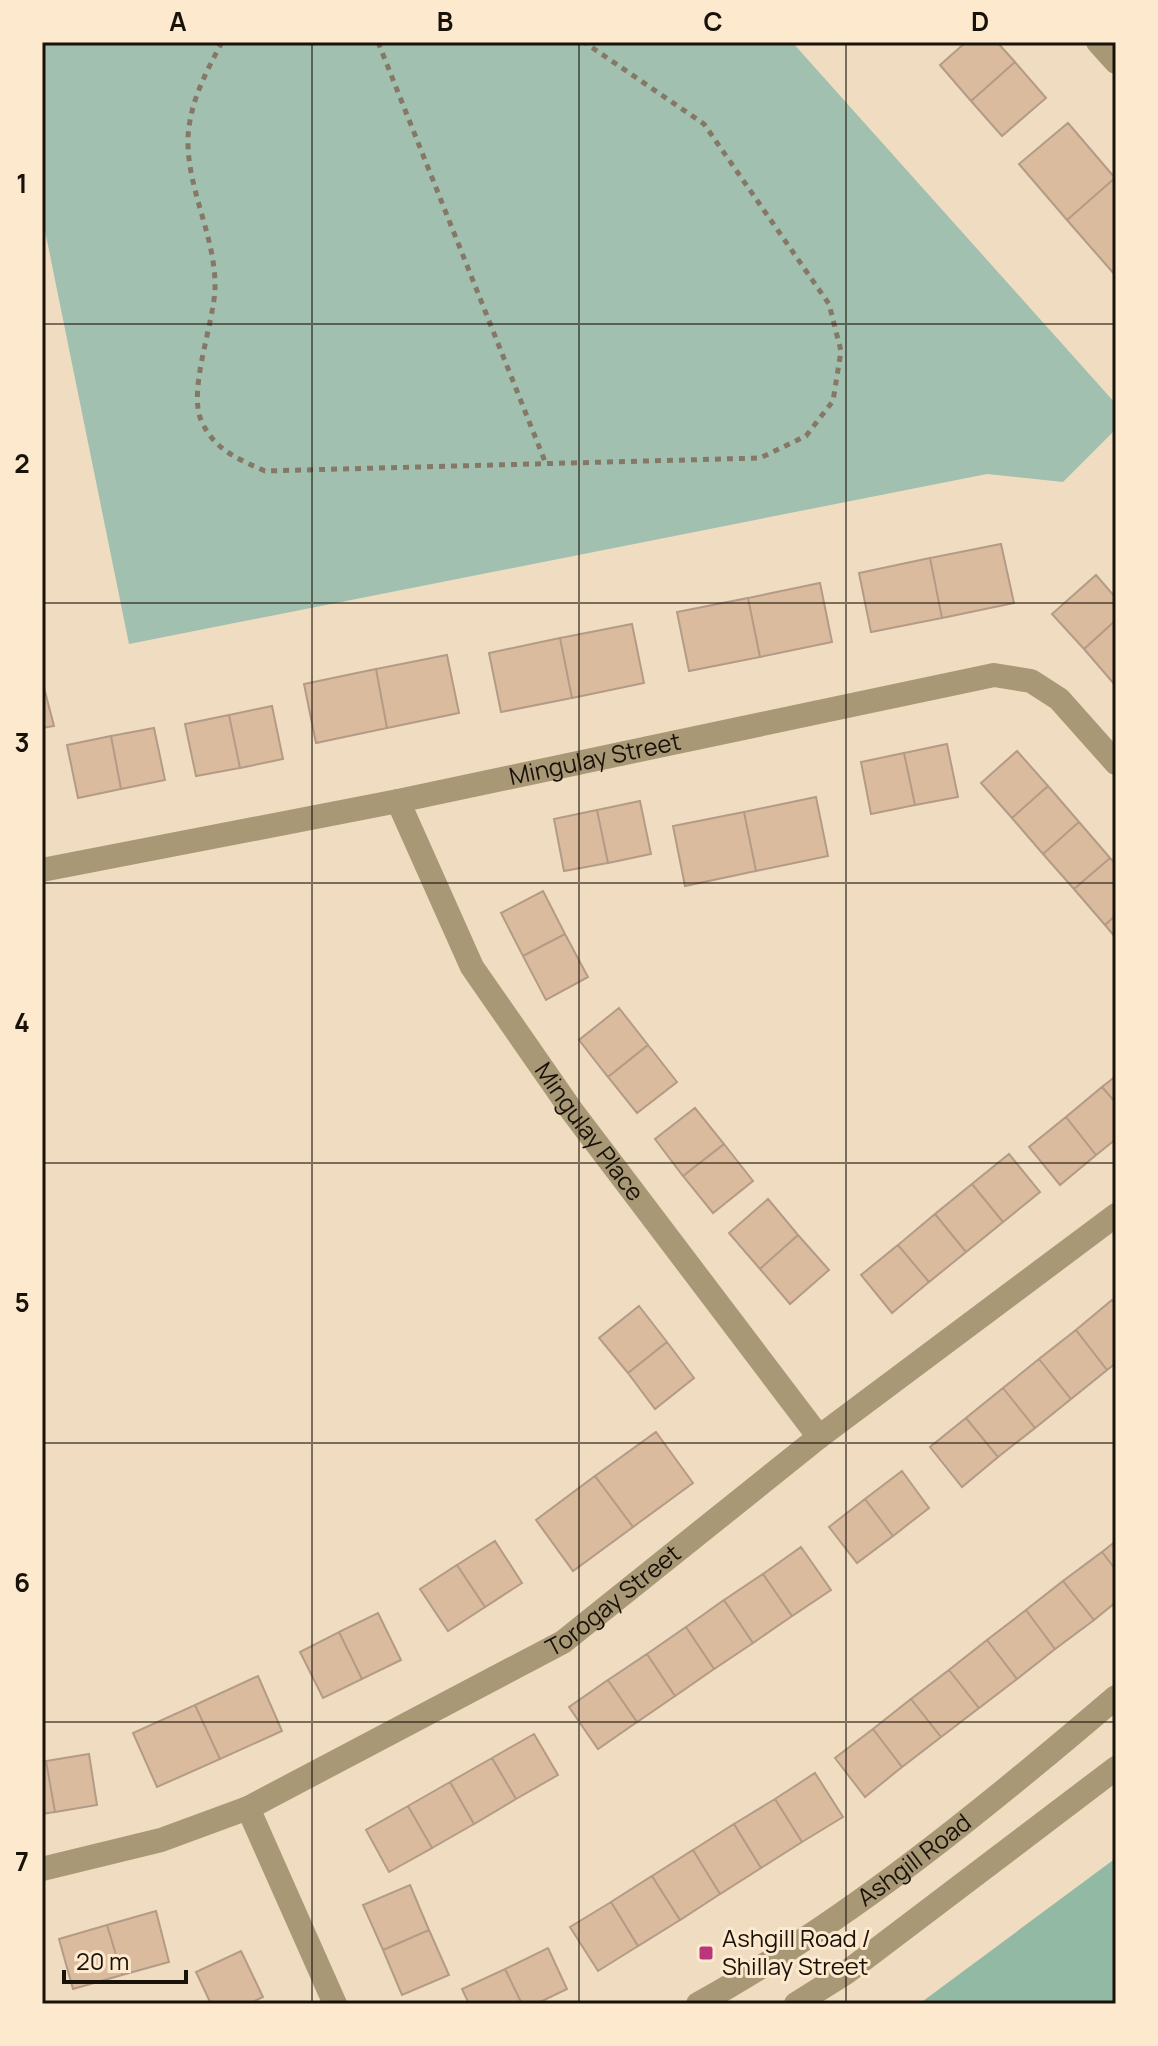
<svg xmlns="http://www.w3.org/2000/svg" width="1158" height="2046" viewBox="0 0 1158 2046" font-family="Manrope,sans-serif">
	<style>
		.green { fill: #a2c0af }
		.forest { fill: #91b9a3 }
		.building { fill: #dbbb9e; stroke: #b39b86; stroke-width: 2 }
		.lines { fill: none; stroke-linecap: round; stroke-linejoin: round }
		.path { stroke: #857866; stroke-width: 5; stroke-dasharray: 6 6; stroke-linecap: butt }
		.minor { stroke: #a99876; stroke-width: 24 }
		.grid { fill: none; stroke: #191209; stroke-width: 2; stroke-opacity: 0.55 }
		.poi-dot { fill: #ba367c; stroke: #fce9ce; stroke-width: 3 }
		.labels { text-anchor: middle; stroke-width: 6; stroke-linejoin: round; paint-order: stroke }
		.street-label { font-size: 24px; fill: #191209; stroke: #fce9ce }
		.poi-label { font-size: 24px; fill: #191209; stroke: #fce9ce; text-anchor: start }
		.neatline { fill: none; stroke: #191209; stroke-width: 3 }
		.grid-label { font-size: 26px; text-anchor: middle; font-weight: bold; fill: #191209 }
	</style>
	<rect width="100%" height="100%" fill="#efdcc1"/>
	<path class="green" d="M42,42H792L1116,404V429L1063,482L987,474L129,644L42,216Z"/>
	<path class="forest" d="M1116,1858V2004H919Z"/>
	<path class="building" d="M966,42H997L1015,62L971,101L940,65Z
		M1015,62L1046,98L1002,136L971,101Z
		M1068,123L1115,178L1067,220L1019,164Z
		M1115,178L1116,274L1115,275L1067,220Z
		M1001,544L1014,603L942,618L930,558Z
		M930,558L942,618L871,632L859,573Z
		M1096,575L1116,598V620L1084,649L1052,614Z
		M820,583L832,642L760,657L748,598Z
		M748,598L760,657L689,671L677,612Z
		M1116,620V684L1115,685L1084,649Z
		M632,624L644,683L572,698L560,638Z
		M560,638L572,698L501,712L489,653Z
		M447,655L459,713L387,728L376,669Z
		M376,669L387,728L316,743L304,684Z
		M42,680L54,726L42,728Z
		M272,706L283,759L240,768L229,715Z
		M229,715L240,768L196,776L185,724Z
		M154,728L165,780L121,789L111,736Z
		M111,736L121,789L78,798L67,745Z
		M947,744L958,797L915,805L904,753Z
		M1017,751L1048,786L1012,818L981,783Z
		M904,753L915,805L871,814L861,762Z
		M1048,786L1079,822L1043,854L1012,818Z
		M816,797L828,856L756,871L744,812Z
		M640,801L651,854L608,863L597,810Z
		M597,810L608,863L564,871L554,819Z
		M744,812L756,871L685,886L673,826Z
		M1079,822L1110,858L1074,889L1043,854Z
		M1110,858L1116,864V915L1105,925L1074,889Z
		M543,891L565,934L523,956L501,913Z
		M1116,915V938L1105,925Z
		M565,934L588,977L546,1000L523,956Z
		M619,1008L648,1045L608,1077L579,1040Z
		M648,1045L677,1082L637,1113L608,1077Z
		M1116,1076V1103L1102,1087Z
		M1102,1087L1116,1103V1139L1096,1155L1066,1117Z
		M695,1108L724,1144L683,1176L655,1139Z
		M1066,1117L1096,1155L1060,1185L1029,1147Z
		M724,1144L753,1181L713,1213L683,1176Z
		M1009,1154L1040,1192L1003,1222L972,1184Z
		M972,1184L1003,1222L966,1252L935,1214Z
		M768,1199L798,1235L760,1269L729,1233Z
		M935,1214L966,1252L929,1282L898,1245Z
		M798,1235L829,1270L790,1304L760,1269Z
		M898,1245L929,1282L892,1313L861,1275Z
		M1112,1300L1116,1305V1363L1107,1370L1076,1330Z
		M639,1306L667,1342L628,1373L599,1338Z
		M1076,1330L1107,1370L1071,1399L1039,1359Z
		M667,1342L694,1378L655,1409L628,1373Z
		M1039,1359L1071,1399L1035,1428L1003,1388Z
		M1003,1388L1035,1428L998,1457L966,1418Z
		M966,1418L998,1457L962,1487L930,1447Z
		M656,1432L693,1483L633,1527L595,1476Z
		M902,1471L929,1508L893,1536L865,1499Z
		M595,1476L633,1527L573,1571L536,1520Z
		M865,1499L893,1536L857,1563L829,1527Z
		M495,1541L522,1583L485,1607L457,1565Z
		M1116,1541V1570L1102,1552Z
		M801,1547L831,1590L792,1616L763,1574Z
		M1102,1552L1116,1570V1602L1094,1620L1063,1581Z
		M457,1565L485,1607L448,1631L420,1589Z
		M763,1574L792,1616L753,1643L724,1600Z
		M1063,1581L1094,1620L1055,1649L1026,1610Z
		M724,1600L753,1643L714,1669L686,1627Z
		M1026,1610L1055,1649L1017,1679L987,1640Z
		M378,1613L401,1660L362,1679L339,1632Z
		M686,1627L714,1669L675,1696L647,1654Z
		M339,1632L362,1679L323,1698L300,1652Z
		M987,1640L1017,1679L979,1708L949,1670Z
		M647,1654L675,1696L637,1722L608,1680Z
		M949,1670L979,1708L941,1737L911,1699Z
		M258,1676L282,1731L220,1759L195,1705Z
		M608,1680L637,1722L598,1749L569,1707Z
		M911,1699L941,1737L902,1767L873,1729Z
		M195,1705L220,1759L157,1787L133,1733Z
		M873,1729L902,1767L865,1797L835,1758Z
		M534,1734L558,1775L516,1799L492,1758Z
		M89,1754L97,1805L55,1812L46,1761Z
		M492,1758L516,1799L474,1824L450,1782Z
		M42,1761H46L55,1812L42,1814Z
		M815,1773L843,1817L802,1842L775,1799Z
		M450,1782L474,1824L432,1848L408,1806Z
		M775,1799L802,1842L761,1868L734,1824Z
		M408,1806L432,1848L389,1872L366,1830Z
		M734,1824L761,1868L720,1894L693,1850Z
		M693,1850L720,1894L680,1920L652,1876Z
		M652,1876L680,1920L638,1946L611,1902Z
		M410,1885L429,1930L383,1950L363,1905Z
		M611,1902L638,1946L598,1971L570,1927Z
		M156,1911L169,1962L122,1975L107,1925Z
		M107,1925L122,1975L73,1989L59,1939Z
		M429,1930L449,1975L402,1995L383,1950Z
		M548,1948L567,1989L536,2004H522L505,1969Z
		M241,1951L263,1997L248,2004H211L196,1972Z
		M505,1969L522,2004H469L462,1989Z"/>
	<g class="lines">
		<path class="path" d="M222,42C206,72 189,104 188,139C187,190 216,237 215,288C214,323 188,389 201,420C214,450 238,459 265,471L760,458L806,436L833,401L841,351L829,304L704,124L584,42
			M378,42L546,464"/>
		<g class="minor">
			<path d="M1098,42L1116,62"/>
			<path id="s1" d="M398,801L472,967L572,1111L819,1437"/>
			<path id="s2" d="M42,870L398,801L994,675L1031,681L1059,699L1116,763"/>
			<path d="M248,1808L335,2004"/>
			<path id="s3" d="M42,1869L161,1840L248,1808L563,1642L819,1437L1116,1215"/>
			<path id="s4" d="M698,2004C848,1921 986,1808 1116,1697"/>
			<path d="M796,2004L847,1972L1116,1768"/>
		</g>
	</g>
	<path class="grid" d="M312,42V2004M579,42V2004M846,42V2004M42,324H1116M42,603H1116M42,883H1116M42,1163H1116M42,1443H1116M42,1722H1116"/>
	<rect class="poi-dot" x="698" y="1945" width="16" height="16" rx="4"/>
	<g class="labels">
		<g class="street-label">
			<text dy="8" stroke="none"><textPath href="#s2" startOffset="564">Mingulay Street</textPath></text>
			<text dy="8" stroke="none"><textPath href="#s1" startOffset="384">Mingulay Place</textPath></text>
			<text dy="8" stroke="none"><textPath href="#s3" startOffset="636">Torogay Street</textPath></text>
			<text dy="8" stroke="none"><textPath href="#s4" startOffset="260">Ashgill Road</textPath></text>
		</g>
		<g class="poi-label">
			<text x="722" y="1947">Ashgill Road /<tspan x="722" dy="28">Shillay Street</tspan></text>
		</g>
	</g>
	<rect width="1158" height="2046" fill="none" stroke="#fce9ce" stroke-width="88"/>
	<path d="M64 1970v12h122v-12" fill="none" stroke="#191209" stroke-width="4"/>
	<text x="76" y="1970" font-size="24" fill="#191209" stroke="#fce9ce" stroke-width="6" paint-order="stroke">20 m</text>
	<rect x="44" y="44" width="1070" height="1958" class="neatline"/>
	<g class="grid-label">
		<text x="178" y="31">A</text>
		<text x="445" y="31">B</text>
		<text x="713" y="31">C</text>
		<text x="980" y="31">D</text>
		<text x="22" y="193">1</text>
		<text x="22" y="473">2</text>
		<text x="22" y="752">3</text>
		<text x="22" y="1032">4</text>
		<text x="22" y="1312">5</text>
		<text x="22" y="1592">6</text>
		<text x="22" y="1871">7</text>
	</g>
</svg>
